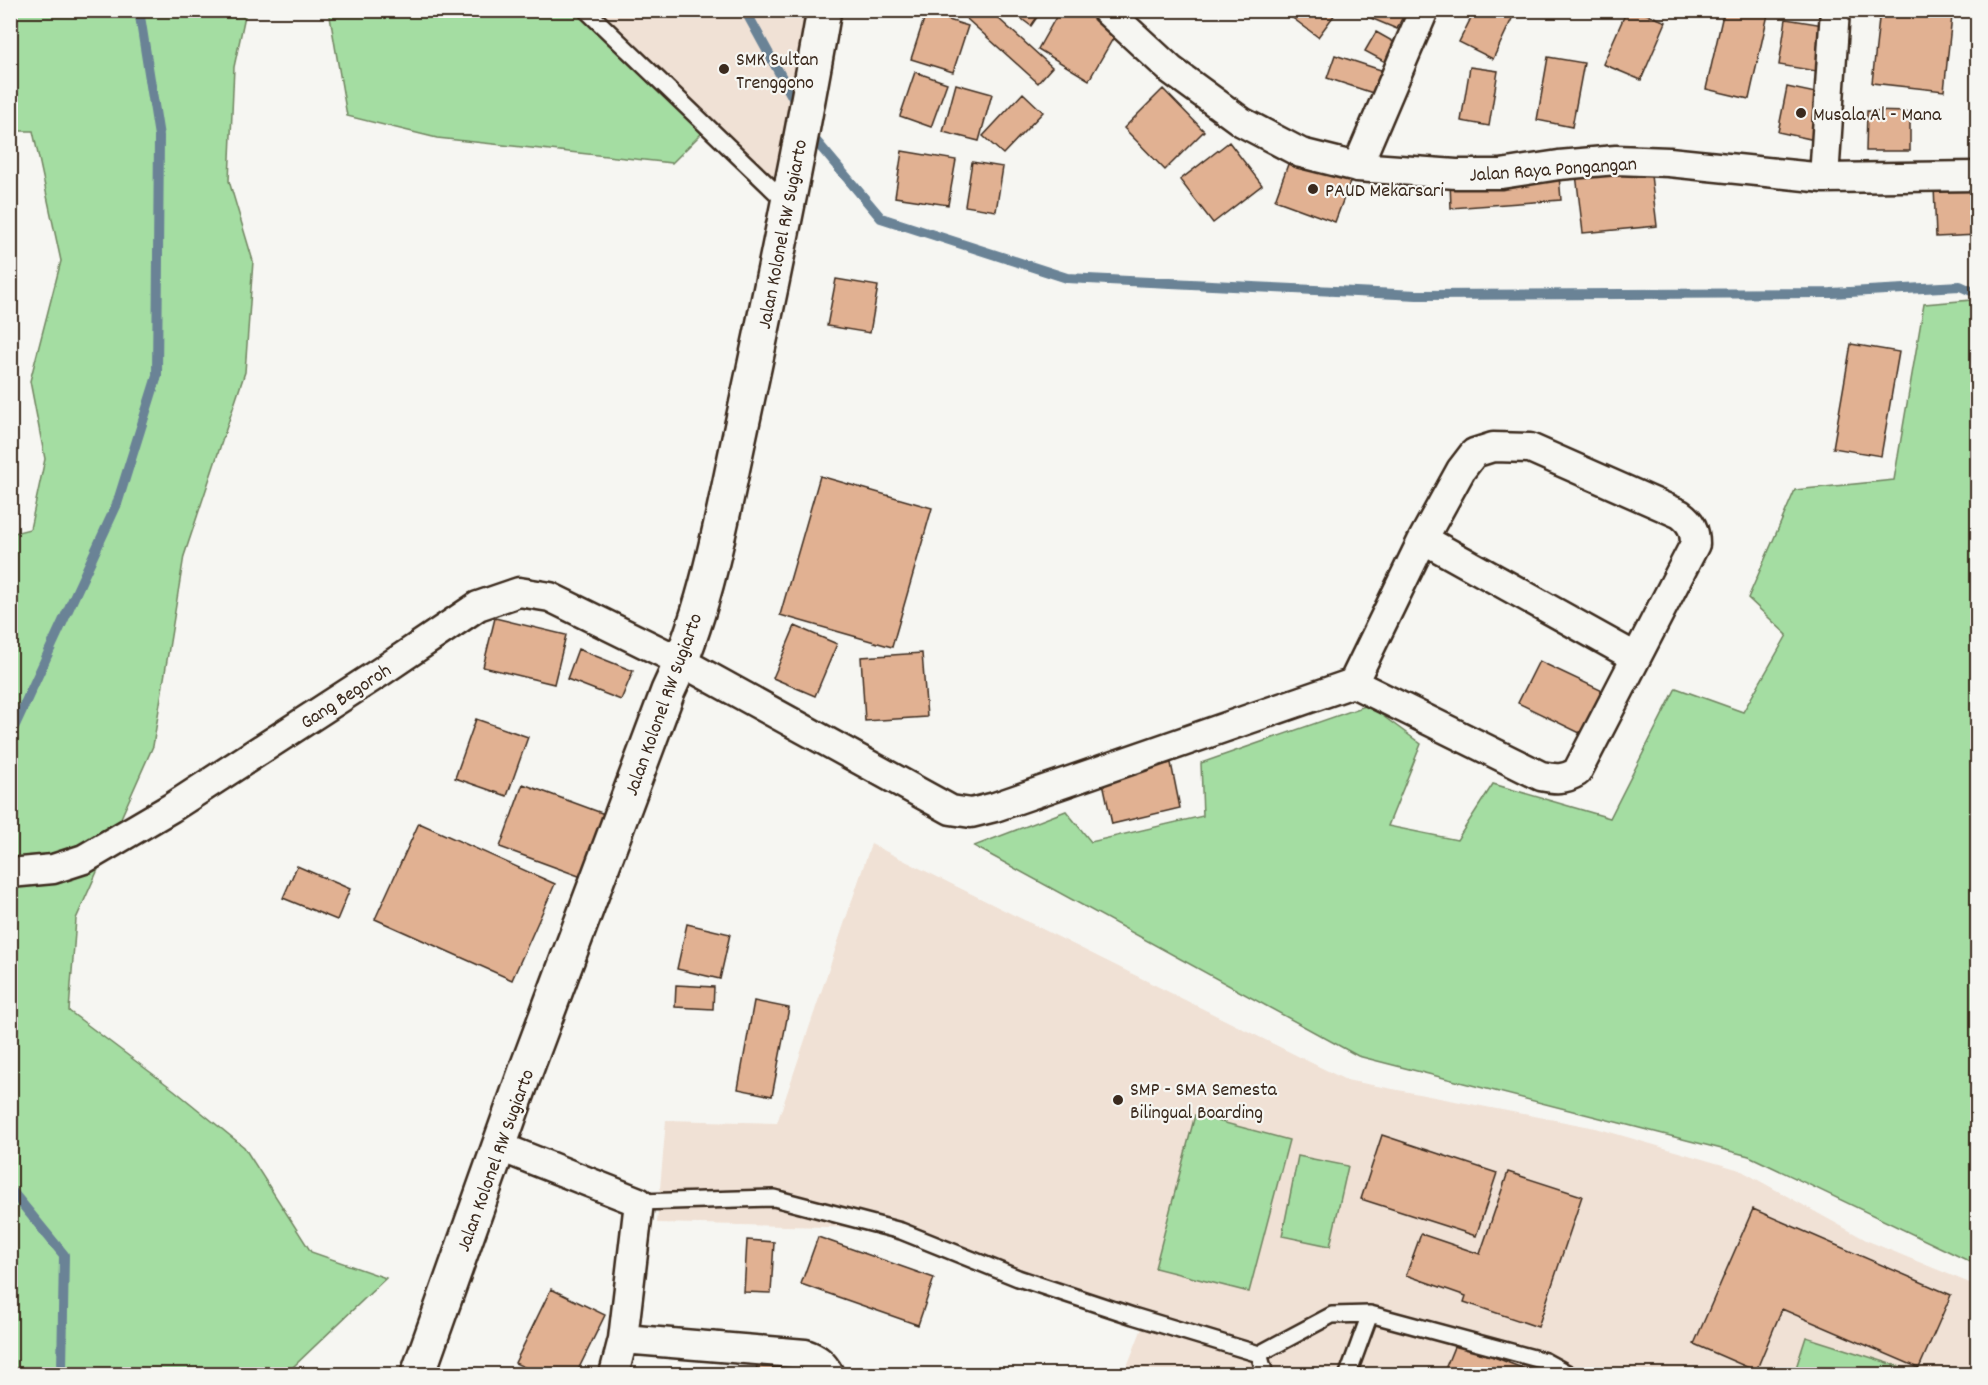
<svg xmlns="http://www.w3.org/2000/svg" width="1988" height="1385" viewBox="0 0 1988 1385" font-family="Dekko,sans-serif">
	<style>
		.built { fill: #f0e1d5 }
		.green { fill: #a4dda2; stroke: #708460; stroke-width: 1.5 }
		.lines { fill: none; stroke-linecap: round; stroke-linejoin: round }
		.stream { stroke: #6a8396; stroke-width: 10 }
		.building { fill: #e1b192; stroke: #3b2a1e; stroke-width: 1.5 }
		.service-casing { stroke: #3b2a1e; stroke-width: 20 }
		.minor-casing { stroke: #3b2a1e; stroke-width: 33 }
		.secondary-casing { stroke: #3b2a1e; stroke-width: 38 }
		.service { stroke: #f6f6f2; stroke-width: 15 }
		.minor { stroke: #f6f6f2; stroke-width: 28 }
		.secondary { stroke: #f6f6f2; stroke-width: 33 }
		.poi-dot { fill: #3b2a1e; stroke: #f6f6f2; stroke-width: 2 }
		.labels { text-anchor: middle; stroke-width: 4.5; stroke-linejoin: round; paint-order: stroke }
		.poi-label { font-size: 20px; fill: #3b2a1e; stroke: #f6f6f2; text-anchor: start }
		.street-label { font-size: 20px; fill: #3b2a1e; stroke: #f6f6f2 }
	</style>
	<rect width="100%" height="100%" fill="#f6f6f2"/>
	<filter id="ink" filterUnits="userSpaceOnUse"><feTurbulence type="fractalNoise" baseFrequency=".0167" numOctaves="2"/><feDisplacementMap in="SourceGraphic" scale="12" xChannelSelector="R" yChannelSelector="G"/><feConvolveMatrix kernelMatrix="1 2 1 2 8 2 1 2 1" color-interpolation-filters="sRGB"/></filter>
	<g filter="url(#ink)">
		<path class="built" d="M585,11H814L775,186Z
			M871,844L1346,1080L1596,1128L1740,1170L1868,1241L1977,1286V1374H1124L1144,1323L868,1228L657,1223L666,1120L777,1123Z"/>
		<path class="green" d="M10,11H246L234,67L229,181L253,261L245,372L184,556L153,746L76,919L69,1011L174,1090L244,1147L311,1252L386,1278L292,1368L288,1374H11L10,534L30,529L45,459L30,381L61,261L33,131H11Z
			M329,11H585L708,127L672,163L437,138L347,116Z
			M1977,294V1265L1749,1156L1358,1056L974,846L1066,811L1091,842L1203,816L1201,763L1368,705L1421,744L1388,826L1457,840L1493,784L1610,818L1676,688L1743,712L1787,635L1748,598L1795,490L1894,480L1924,304L1972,300Z
			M1195,1115L1289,1140L1249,1292L1155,1268Z
			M1298,1156L1348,1166L1330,1246L1282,1236Z
			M1806,1337L1923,1374H1794Z"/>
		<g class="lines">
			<path class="stream" d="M745,10L799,109
				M811,131L816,141L881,218L1067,278L1417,295L1831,293L1960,286L1978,294
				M10,736L117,504L157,376L159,136L139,10
				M10,1189L64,1255L62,1369L60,1374"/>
		</g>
		<path class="building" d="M957,10H989L1052,67L1038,83Z
			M1010,10H1042L1031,26Z
			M1060,10H1089L1119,28L1089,80L1038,49Z
			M1282,10H1338L1318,37Z
			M1391,10L1403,16L1397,29L1354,11Z
			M1475,10H1516L1493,59L1459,42Z
			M1627,10H1637L1666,22L1641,80L1603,64Z
			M1724,10H1769L1749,99L1706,89Z
			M1880,10H1908L1952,16L1944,91L1872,83Z
			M926,13L968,26L953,72L911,59Z
			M1786,19L1824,25L1816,71L1779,65Z
			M1376,32L1401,46L1391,65L1365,51Z
			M1335,55L1387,72L1379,95L1327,78Z
			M1548,57L1584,63L1572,127L1537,120Z
			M1470,67L1498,71L1489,126L1461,121Z
			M915,72L947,83L931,127L900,116Z
			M956,84L992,94L979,141L943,132Z
			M1787,87L1825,95L1815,140L1778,132Z
			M1163,89L1204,131L1165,170L1124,128Z
			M1023,93L1043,112L1003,154L983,136Z
			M1867,111L1910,112V151H1866Z
			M1229,142L1262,185L1213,223L1180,180Z
			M902,151L956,160L948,205L895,197Z
			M1291,156L1351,179L1335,222L1275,200Z
			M972,162L1003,167L996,211L965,206Z
			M1650,167L1657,226L1583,233L1576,174Z
			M1559,175L1561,200L1451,208L1450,182Z
			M1978,185V235L1936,237L1934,186Z
			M836,279L878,286L870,333L827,326Z
			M1851,344L1899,352L1881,456L1833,448Z
			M820,476L932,508L892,647L780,615Z
			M495,618L566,635L554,684L483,667Z
			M795,626L837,644L815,696L773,678Z
			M578,649L633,671L621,700L567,679Z
			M922,653L927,717L865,721L861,657Z
			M1539,661L1609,694L1588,737L1518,703Z
			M476,719L528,737L507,796L455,778Z
			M1171,763L1180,808L1112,824L1102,778Z
			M523,784L610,816L587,879L500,847Z
			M419,823L555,884L512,980L375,919Z
			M297,866L350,889L337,920L283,898Z
			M687,924L730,934L720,979L677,969Z
			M676,985L714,987L713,1009L675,1007Z
			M754,1001L789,1008L772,1096L738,1089Z
			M1382,1135L1497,1173L1476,1236L1361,1199Z
			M1508,1172L1582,1196L1538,1327L1464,1302L1466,1296L1406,1275L1421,1234L1480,1254Z
			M1753,1209L1951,1295L1919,1368L1782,1309L1756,1371L1694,1344Z
			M818,1237L934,1278L918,1325L801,1284Z
			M747,1240L774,1242L771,1293L744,1292Z
			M551,1289L605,1315L576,1374H539L515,1363Z
			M1456,1342L1537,1374H1443Z
			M757,1363L800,1364V1374H756Z
			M669,1368L727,1370L726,1374H668Z"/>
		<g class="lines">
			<defs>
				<path id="service" d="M586,10L787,203
					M639,1202L774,1198L901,1231L1018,1278L1133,1316L1259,1354L1265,1374
					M1259,1354L1332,1315L1370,1314L1545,1361L1569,1374
					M1348,1374L1370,1314"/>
				<path id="minor" d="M1106,10L1171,70L1242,122L1301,153L1357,167L1456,174H1501L1559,165L1616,160L1669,162L1824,178L1978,176
					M1357,167L1424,10
					M1824,178L1835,10
					M1423,539L1635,657
					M10,873L53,869L84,859L171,808L382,671L478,606L519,592L550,597L682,662L951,810L971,813L995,807L1353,683L1423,539L1461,470L1474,453L1493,447L1530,448L1680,514C1691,522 1695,530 1695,544L1577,772C1564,780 1555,779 1541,776L1353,683
					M498,1146L639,1202L623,1339L614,1374
					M623,1339L805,1354C817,1358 823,1363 829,1374"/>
				<path id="secondary" d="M418,1374L526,1070L668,691C707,609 722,517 741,429C771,290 800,151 824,10"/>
			</defs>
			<use href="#service" class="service-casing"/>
			<use href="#minor" class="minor-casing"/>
			<use href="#secondary" class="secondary-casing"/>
			<use href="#service" class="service"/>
			<use href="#minor" class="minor"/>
			<use href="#secondary" class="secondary"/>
		</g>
	</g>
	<g class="poi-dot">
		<circle cx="724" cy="69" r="6"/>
		<circle cx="1801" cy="113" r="6"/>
		<circle cx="1313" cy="189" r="6"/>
		<circle cx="1118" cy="1100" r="6"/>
	</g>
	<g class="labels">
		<g class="poi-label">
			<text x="736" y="65">SMK Sultan<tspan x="736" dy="23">Trenggono</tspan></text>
			<text x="1813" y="120">Musala Al - Mana</text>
			<text x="1325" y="196">PAUD Mekarsari</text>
			<text x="1130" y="1095">SMP - SMA Semesta<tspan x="1130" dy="23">Bilingual Boarding</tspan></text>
		</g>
		<g class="street-label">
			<text transform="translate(1553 168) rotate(-4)" y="7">Jalan Raya Pongangan</text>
			<text transform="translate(781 234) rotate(-79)" y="7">Jalan Kolonel RW Sugiarto</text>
			<text transform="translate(345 695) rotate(-33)" y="7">Gang Begoroh</text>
			<text transform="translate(662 704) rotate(-70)" y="7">Jalan Kolonel RW Sugiarto</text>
			<text transform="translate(494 1160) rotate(-70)" y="7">Jalan Kolonel RW Sugiarto</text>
		</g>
	</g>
	<rect width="1988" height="1385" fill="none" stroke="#f6f6f2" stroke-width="36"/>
	<rect x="18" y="18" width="1952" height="1349" fill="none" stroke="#3b2a1e" stroke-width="2" filter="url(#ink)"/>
</svg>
